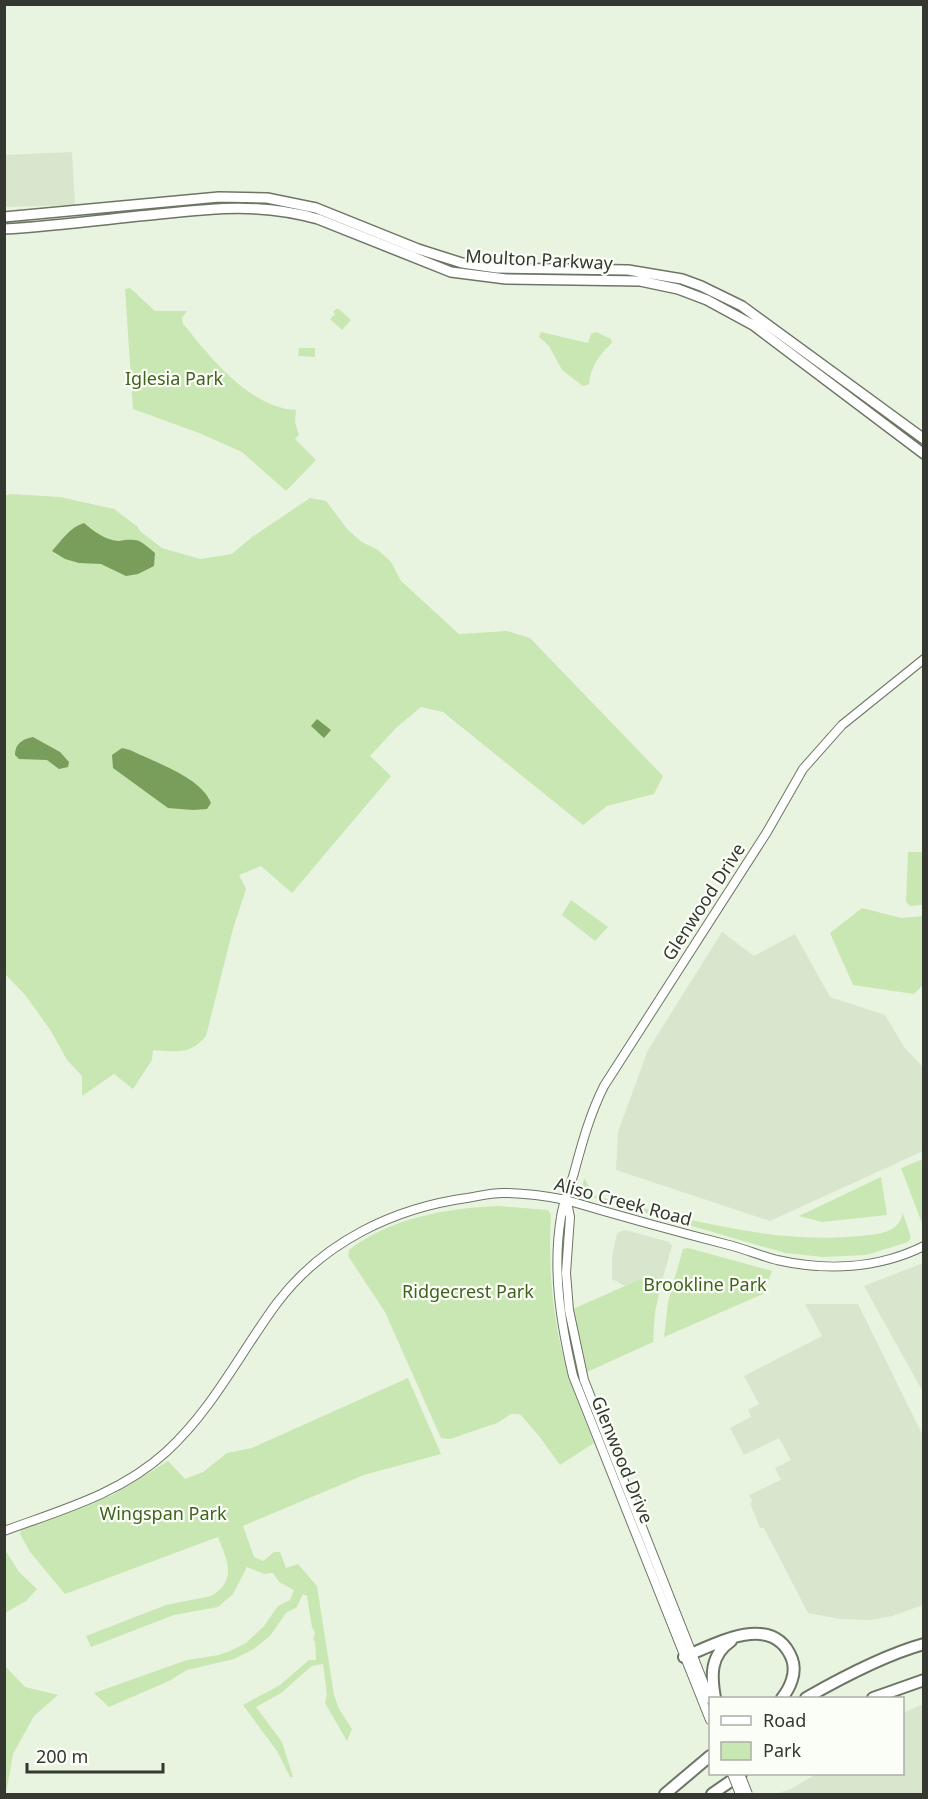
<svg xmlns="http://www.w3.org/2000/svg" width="928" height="1799" viewBox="0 0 928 1799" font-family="'Noto Sans',sans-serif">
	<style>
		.built { fill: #d7e6cc }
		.green { fill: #c9e7b2 }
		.water { fill: #799d5a }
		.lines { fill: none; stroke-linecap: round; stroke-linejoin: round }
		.secondary-casing { stroke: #6d7665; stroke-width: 10 }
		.primary-casing { stroke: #6d7665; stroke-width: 12 }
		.highway-casing { stroke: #6d7665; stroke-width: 14 }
		.secondary { stroke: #fff; stroke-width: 8 }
		.primary { stroke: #fff; stroke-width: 9 }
		.highway { stroke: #fff; stroke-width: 10 }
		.secondary-bridge-casing { stroke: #6d7665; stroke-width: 10; stroke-linecap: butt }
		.secondary-bridge { stroke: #fff; stroke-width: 8 }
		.labels { text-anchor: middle; stroke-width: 4.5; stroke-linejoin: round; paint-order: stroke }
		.street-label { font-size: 18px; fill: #343830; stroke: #fafef7 }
		.park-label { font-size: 18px; fill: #41631e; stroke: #fafef7 }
	</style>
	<rect width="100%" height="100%" fill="#e8f4e0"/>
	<path class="built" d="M72,152L75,205L5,207V155Z
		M722,932L754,956L795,934L830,997L885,1015L904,1047L923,1067V1151L770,1221L616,1170L618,1132L648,1050Z
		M625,1230L669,1242L672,1246L662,1281L652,1274L625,1286L612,1279V1256L617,1233Z
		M923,1263V1392L864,1286Z
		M805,1304H858L923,1436V1605L892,1616L872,1620L840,1619L808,1613L764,1528H760L750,1503L753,1502L749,1495L781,1480L775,1468L791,1460L779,1438L744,1455L730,1428L751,1417L748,1410L759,1404L744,1376L822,1336Z
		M923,1704V1794H775L791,1789L816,1774H902L903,1713Z"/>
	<path class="green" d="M130,288L155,311H187L182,318L183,324C192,333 195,340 204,349C226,375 260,409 296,410L295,422L299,435L295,439L316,460L286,491L242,452L199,433L133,409L125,289Z
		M336,309H339L351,320L342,330L330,319L335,314L333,312Z
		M541,332L588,343L591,334L596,332L611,339L612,343C599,355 591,366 589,384L583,386L562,370L549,346L539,337Z
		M299,348H315V357L298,356Z
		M10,494L60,497L114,509L138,527L140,531L162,548L200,559L232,554L252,537L310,498L326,501L348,530L362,542L378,550L391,562L401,581L459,634L507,631L530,638L663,776L654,794L607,806L583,825L443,712L421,707L397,727L370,756L391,776L292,893L261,866L239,875L246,889L233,929L206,1036C190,1055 176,1052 153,1050L152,1060L133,1089L114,1074L82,1096V1076L67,1060L51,1031L26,996L5,974L4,496Z
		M908,852H923V905L910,906L906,902Z
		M571,900L608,927L595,941L562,915Z
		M862,908L901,918L923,916V985L914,994L853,985L830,933Z
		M923,1159H924L923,1226L901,1168Z
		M881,1177L887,1215L822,1222L799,1216Z
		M584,1178L595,1196C681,1217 770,1245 859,1236C878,1234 898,1234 903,1213L911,1238L908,1242L866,1255L823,1257L785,1253L585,1195L582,1189Z
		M498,1206L548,1210L551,1215C548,1265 552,1317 566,1366C573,1392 584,1418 594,1443L560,1465L539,1436L521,1415L516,1414H511L497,1423L450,1439L441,1438L385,1312L348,1256L349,1250C390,1218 447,1208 498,1206Z
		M688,1248L772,1271L763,1294L664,1337L668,1302L683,1249Z
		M652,1274L662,1281L655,1312L653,1342L587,1372L573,1309Z
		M408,1378L441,1454L364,1475L243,1526L254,1557L263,1561L274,1552H280L286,1568L298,1564L317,1586L334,1695L339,1709L352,1729L347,1741L325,1703L327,1694L323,1664L312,1666L281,1693L256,1707L282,1742L293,1777H290L277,1751L243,1705L280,1685L309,1660H316L315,1641L313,1640L315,1633L312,1627L307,1596L303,1594L297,1607L286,1613L270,1636L254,1649L234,1659L187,1670L169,1681L109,1707L94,1693L187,1660L219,1655L232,1650L246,1643L264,1626L278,1606L290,1600L294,1590L279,1582L273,1573L264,1574L247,1567L233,1594L218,1607L174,1615L91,1647L86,1636L166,1605L211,1596C238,1580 227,1560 218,1537L65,1594L30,1552L20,1534L22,1527L113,1495L168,1461L185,1479L203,1472L227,1453L252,1448Z
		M5,1550L19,1572L37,1589L26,1601L5,1613Z
		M5,1666L25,1687L58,1695L34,1716L13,1754L6,1794Z"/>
	<path class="water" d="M84,523C93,531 107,541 119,541C126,540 132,539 139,541C145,544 150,549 155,553L154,566L138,574L126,576L101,564L79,563L65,559L52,551C62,540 70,527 84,523Z
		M317,719L331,730L324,738L311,726Z
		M33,737L60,752L69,762L68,767L59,769L47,760L19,759L15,755C15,744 22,739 33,737Z
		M122,748L130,750C154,762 201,777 211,803L207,809L193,810L168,808L113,768L112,755Z"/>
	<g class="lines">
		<defs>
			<path id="secondary" d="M567,1202L570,1217L566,1273L569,1310L584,1380L710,1699
				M4,1531C61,1510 120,1494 166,1452C213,1409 240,1353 277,1303C323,1242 394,1208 467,1198C479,1196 491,1193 503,1193C524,1193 546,1196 566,1200C620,1216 674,1231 729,1245C745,1249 761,1256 777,1260C826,1271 878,1269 924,1246
				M710,1720L573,1376C561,1324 552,1271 561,1217C563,1202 570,1187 574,1173C582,1143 590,1114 604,1086L767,832L803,769L842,725L924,659"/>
			<path id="primary" d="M4,217L219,197L267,198L316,208L418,249L462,263L497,268L628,270L682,279L701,286L742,306L924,439
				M4,229C56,226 108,219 159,214C215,208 262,203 318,219L451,272L506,279L640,281L678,289L707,300L753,325L924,454"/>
			<path id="highway" d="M684,1657C716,1644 773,1611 792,1659C797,1673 790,1688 782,1698
				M715,1698C711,1676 710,1655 731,1641
				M806,1698C841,1678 884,1655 924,1644
				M873,1698L924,1680
				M665,1794L710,1756
				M712,1794L741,1774"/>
		</defs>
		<use href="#secondary" class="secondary-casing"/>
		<use href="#primary" class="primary-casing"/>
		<use href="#highway" class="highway-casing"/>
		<use href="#secondary" class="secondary"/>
		<use href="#primary" class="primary"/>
		<use href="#highway" class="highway"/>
		<defs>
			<path id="secondary-bridge" d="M732,1774L740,1794
				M740,1774L748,1794"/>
		</defs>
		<use href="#secondary-bridge" class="secondary-bridge-casing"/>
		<use href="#secondary-bridge" class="secondary-bridge"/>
	</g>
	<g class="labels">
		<g class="street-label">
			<text transform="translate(539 260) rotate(3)" y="6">Moulton Parkway</text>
			<text transform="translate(704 902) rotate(-57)" y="6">Glenwood Drive</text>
			<text transform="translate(623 1202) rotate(15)" y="6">Aliso Creek Road</text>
			<text transform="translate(622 1460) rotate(68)" y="6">Glenwood Drive</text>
		</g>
		<g class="park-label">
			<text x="174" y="385">Iglesia Park</text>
			<text x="705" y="1291">Brookline Park</text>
			<text x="468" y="1298">Ridgecrest Park</text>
			<text x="163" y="1520">Wingspan Park</text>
		</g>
	</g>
	<rect width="928" height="1799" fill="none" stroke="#343830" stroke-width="12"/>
	<rect x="709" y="1697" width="195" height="78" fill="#fafef7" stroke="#abafa7" stroke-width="1.5"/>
	<rect x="721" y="1716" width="30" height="9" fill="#ffffff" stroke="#abafa7" stroke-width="1.5"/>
	<text x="763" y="1727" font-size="18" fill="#343830">Road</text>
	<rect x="721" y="1742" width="30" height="18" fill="#c9e7b2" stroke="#abafa7" stroke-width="1.5"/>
	<text x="763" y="1757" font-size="18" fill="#343830">Park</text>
	<path d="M27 1763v9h136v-9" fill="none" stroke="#343830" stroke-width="3"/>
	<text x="36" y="1763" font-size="18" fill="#343830" stroke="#fafef7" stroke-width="4.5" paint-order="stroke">200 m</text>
</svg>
